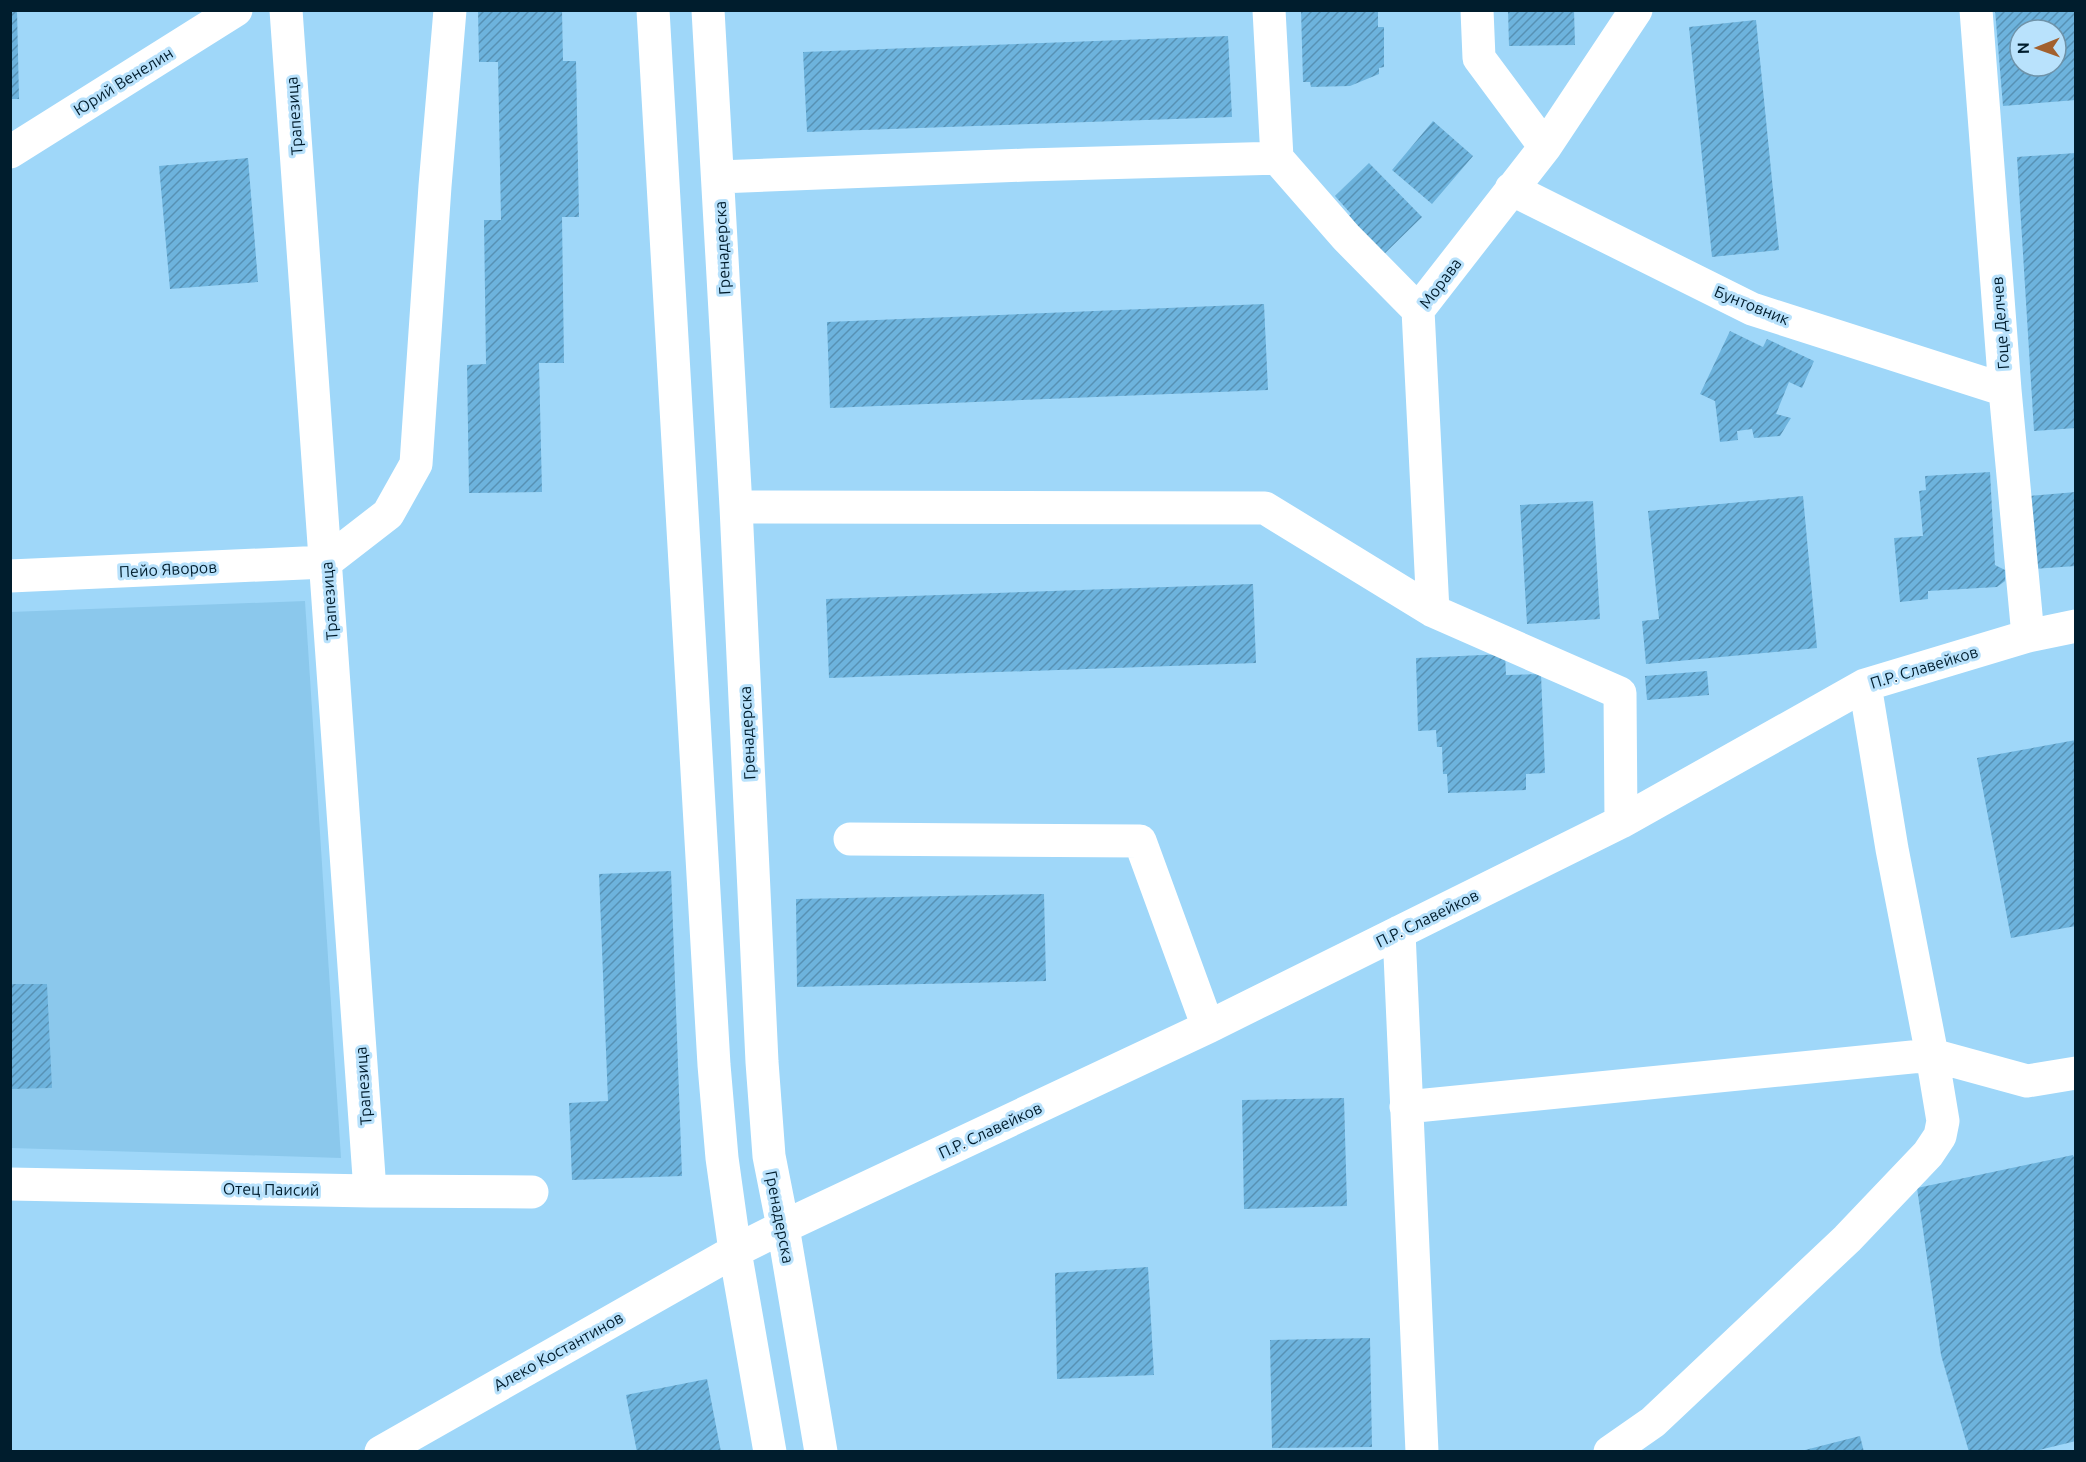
<svg xmlns="http://www.w3.org/2000/svg" width="2086" height="1462" viewBox="0 0 2086 1462" font-family="Ubuntu,sans-serif">
	<style>
		.built { fill: #8bc8ec }
		.building { fill: url(#building-hatch); fill-rule: evenodd }
		.lines { fill: none; stroke-linecap: round; stroke-linejoin: round }
		.minor { stroke: #fff; stroke-width: 33 }
		.labels { text-anchor: middle; stroke-width: 6; stroke-linejoin: round; paint-order: stroke }
		.street-label { font-size: 16px; fill: #001d2d; stroke: #b9e2fc }
	</style>
	<defs>
		<pattern id="building-hatch" width="6" height="6" patternUnits="userSpaceOnUse" patternTransform="scale(1.5)"><rect width="6" height="6" fill="#6db3dd"/><path d="M-1 1l2-2M0 6l6-6M5 7l2-2" fill="none" stroke="#5791b4"/></pattern>
	</defs>
	<rect width="100%" height="100%" fill="#9fd7f9"/>
	<path class="built" d="M305,601L341,1158L11,1148L10,612Z"/>
	<path class="building" d="M10,10H17L19,99H10Z
		M478,10H562L563,61H576L579,217H562L564,363H539L542,492L469,493L467,365L486,364L484,220H501L498,62H479Z
		M1301,10H1378V27H1384V67L1379,68V74L1350,86L1311,87L1310,82H1303Z
		M1508,10H1574L1575,45L1509,46Z
		M1995,10H2076V100L2003,106ZM2020,30H2056V66H2020Z
		M1756,20L1779,250L1712,257L1689,27Z
		M1228,36L1232,117L807,132L803,52Z
		M1433,121L1473,156L1432,204L1392,170Z
		M2076,153V428L2034,431L2017,157Z
		M248,158L258,282L170,289L159,166Z
		M1369,163L1422,217L1379,259L1342,222L1351,214L1335,196Z
		M1264,304L1268,390L830,408L827,322Z
		M1730,331L1763,347L1767,339L1814,361L1802,388L1789,382L1776,414L1791,418L1780,436L1754,438L1752,429L1737,431L1738,440L1720,442L1715,401L1700,394Z
		M1990,472L1995,565L2005,570V581L1997,587L1928,591V599L1900,602L1894,538L1923,536L1919,491L1926,490L1925,476Z
		M2076,492V566L2033,569L2029,496Z
		M1803,496L1817,648L1646,664L1642,621L1659,619L1648,511Z
		M1593,501L1600,619L1527,624L1520,505Z
		M1253,584L1256,663L829,678L826,599Z
		M1505,654L1506,675L1541,674L1545,773L1526,774V790L1448,793L1447,774H1443L1442,747H1437L1436,730L1418,731L1416,658Z
		M1707,671L1709,695L1647,700L1645,676Z
		M2076,740V926L2011,938L1977,758Z
		M671,871L682,1176L572,1180L569,1103L608,1101L599,874Z
		M1044,894L1046,981L797,987L796,899Z
		M10,984H47L52,1088L10,1089Z
		M1344,1098L1347,1206L1244,1209L1242,1100Z
		M2073,1155L2076,1163V1441L2031,1452H1969L1941,1355L1917,1188Z
		M1148,1267L1154,1375L1057,1379L1055,1273Z
		M1370,1338L1372,1447L1272,1448L1270,1340Z
		M707,1379L721,1452H637L626,1395Z
		M1860,1436L1864,1452H1802L1801,1451Z"/>
	<g class="lines">
		<path class="minor" d="M286,10L370,1191
			M653,10L714,1065L722,1158L735,1251L770,1452
			M708,10L736,507L762,1062L769,1156L783,1227L821,1452
			M1269,10L1277,158
			M1477,10L1479,58L1545,147
			M1976,10L2005,390L2028,636
			M10,152L236,10
			M718,177L1026,165L1277,158L1346,237L1418,310
			M1511,189L1752,309L2005,390
			M736,507L1265,508L1433,611L1620,693L1621,822
			M10,576L326,562L388,514L416,464L435,186L450,10
			M1433,611L1418,310L1545,147L1636,10
			M850,839L1140,841L1208,1027
			M1399,932L1422,1452
			M1406,1107L1932,1055L2027,1081L2076,1073
			M10,1184L370,1191L532,1192
			M381,1452L735,1251L783,1227L1208,1027L1621,822L1865,685L2028,636L2076,626
			M1610,1452L1653,1422L1847,1239L1928,1154L1940,1136L1943,1121L1932,1055L1892,849L1865,685"/>
	</g>
	<g class="labels">
		<g class="street-label">
			<text transform="translate(123 81) rotate(-32)" y="6">Юрий Венелин</text>
			<text transform="translate(294 116) rotate(-94)" y="6">Трапезица</text>
			<text transform="translate(722 248) rotate(-93)" y="6">Гренадерска</text>
			<text transform="translate(1440 283) rotate(-53)" y="6">Морава</text>
			<text transform="translate(1752 305) rotate(22)" y="6">Бунтовник</text>
			<text transform="translate(2000 323) rotate(-94)" y="6">Гоце Делчев</text>
			<text transform="translate(168 569) rotate(-3)" y="6">Пейо Яворов</text>
			<text transform="translate(329 601) rotate(-94)" y="6">Трапезица</text>
			<text transform="translate(1924 667) rotate(-17)" y="6">П.Р. Славейков</text>
			<text transform="translate(747 733) rotate(-93)" y="6">Гренадерска</text>
			<text transform="translate(1427 918) rotate(-26)" y="6">П.Р. Славейков</text>
			<text transform="translate(363 1086) rotate(-94)" y="6">Трапезица</text>
			<text transform="translate(990 1130) rotate(-25)" y="6">П.Р. Славейков</text>
			<text transform="translate(271 1189) rotate(1)" y="6">Отец Паисий</text>
			<text transform="translate(780 1217) rotate(79)" y="6">Гренадерска</text>
			<text transform="translate(558 1351) rotate(-29)" y="6">Алеко Костантинов</text>
		</g>
	</g>
	<rect width="2086" height="1462" fill="none" stroke="#001d2d" stroke-width="24"/>
	<g transform="translate(2038 48) rotate(269)"><circle r="28" fill="#b9e2fc" stroke="#6f93a9" stroke-width="1.5"/>
	<path d="M0-4.5L10 22L0 15L-10 22Z" fill="#a2602d"/>
	<text y="-9" font-size="16" font-weight="bold" text-anchor="middle" fill="#001d2d">N</text>
	</g>
</svg>
